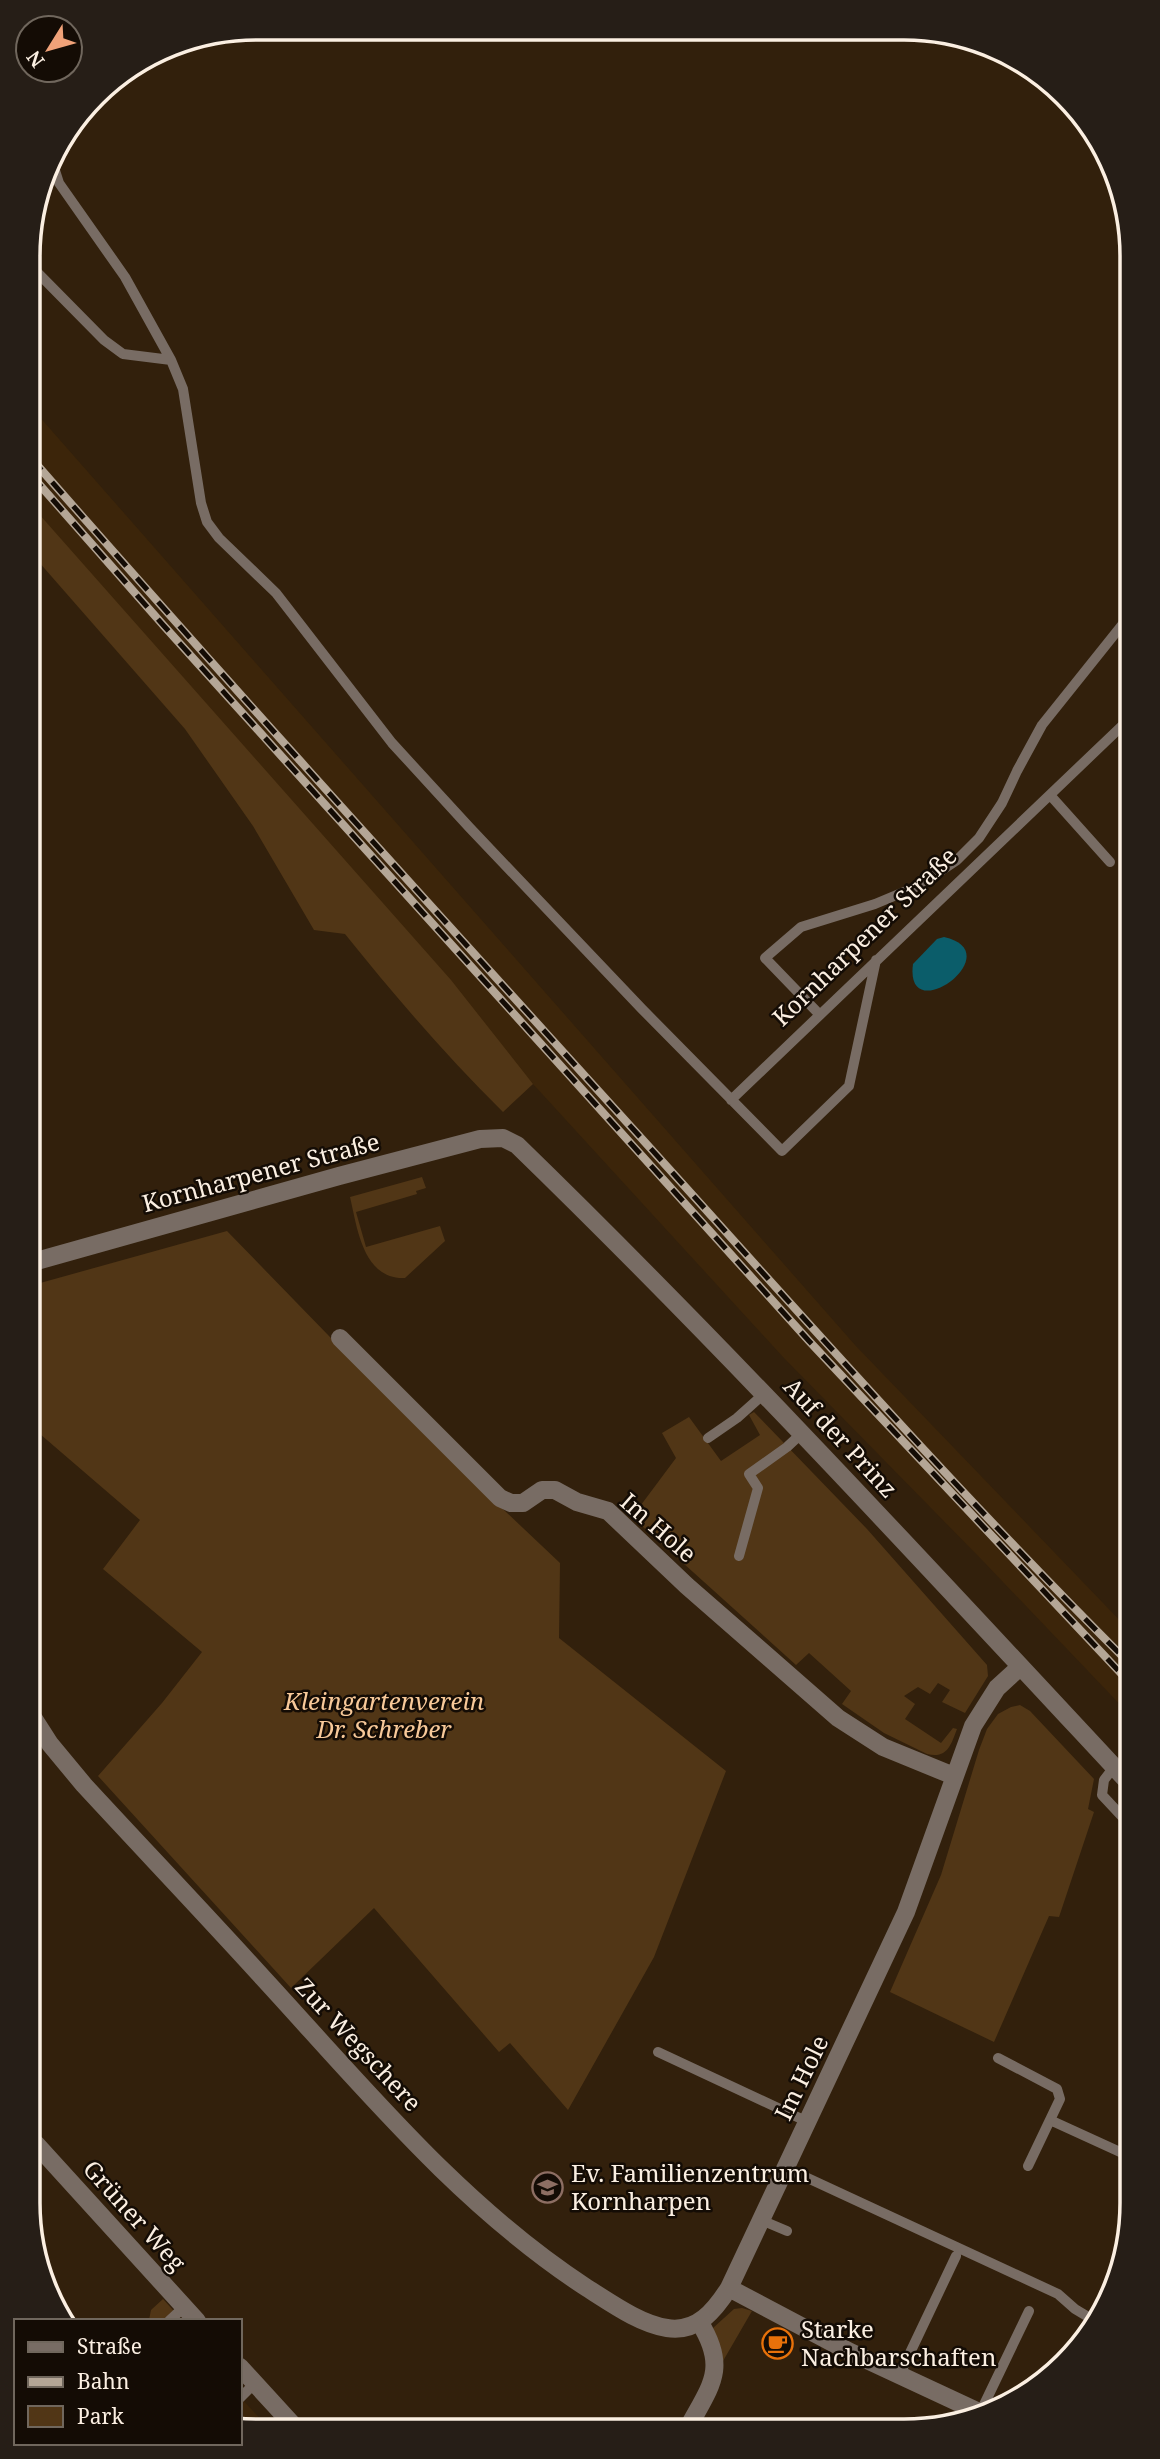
<svg xmlns="http://www.w3.org/2000/svg" width="1160" height="2459" viewBox="0 0 1160 2459" font-family="'Noto Serif',serif">
	<style>
		.built { fill: #3c250a }
		.green { fill: #513616 }
		.water { fill: #0b5d6a }
		.lines { fill: none; stroke-linecap: round; stroke-linejoin: round }
		.lane { stroke: #786c64; stroke-width: 10 }
		.street { stroke: #786c64; stroke-width: 18 }
		.rail-casing { stroke: #b4a696; stroke-width: 8 }
		.rail { stroke: #140c05; stroke-width: 5; stroke-dasharray: 16; stroke-linecap: butt }
		.labels { text-anchor: middle; stroke-width: 5; stroke-linejoin: round; paint-order: stroke }
		.street-label { font-size: 24px; fill: #fbefe2; stroke: #140c05 }
		.park-label { font-size: 24px; font-style: italic; fill: #f8c999; stroke: #140c05 }
		.poi-label { font-size: 24px; fill: #fbefe2; stroke: #140c05; text-anchor: start }
		.rim { fill: none; stroke: #fbefe2; stroke-width: 3.5 }
	</style>
	<rect width="100%" height="100%" fill="#32200c"/>
	<path class="built" d="M30,406L855,1345L1129,1630L1130,1715L984,1562L783,1357L533,1084L31,510Z
		M240,2397L267,2426L240,2427Z"/>
	<path class="green" d="M31,505L451,980L533,1084L503,1112C446,1056 395,996 345,934L314,930L253,826L185,729L31,553Z
		M422,1177L426,1188L416,1191L417,1194L356,1212L366,1247L440,1226L445,1241L405,1278C363,1280 357,1227 350,1197Z
		M227,1231L431,1441L560,1563L559,1638L726,1771L654,1957L568,2110L510,2043L499,2052L374,1908L291,1988L98,1776L162,1703L202,1652L103,1569L140,1520L33,1428V1285Z
		M754,1412L867,1529L987,1665L988,1676L965,1713L942,1702L950,1690L938,1683L930,1694L918,1687L904,1696L915,1704L905,1719L941,1743L953,1728L957,1729C951,1745 947,1759 927,1754L884,1733L842,1704L851,1691L809,1653L796,1665L632,1517L676,1458L662,1433L689,1417L721,1461L760,1435L749,1415Z
		M1020,1705L1030,1711L1094,1779L1088,1809L1094,1812L1059,1917L1049,1916L994,2042L890,1992L941,1875L979,1750L987,1729L998,1714L1011,1707Z
		M163,2299L183,2321L149,2320L151,2310Z
		M742,2308L752,2311L723,2361L719,2360L713,2328L734,2309Z"/>
	<path class="water" d="M944,937C1012,952 904,1031 913,964L937,939Z"/>
	<g class="lines">
		<path class="lane" d="M51,158L59,183L125,277L171,360L183,389L201,503L207,522L219,538L276,593L392,743L469,827L642,1009L782,1151L849,1086L876,960
			M30,265L104,340L123,354L171,360
			M1050,795L1110,862
			M820,1015L765,958L801,927L875,904L918,886L957,860L979,838L1002,803L1017,771L1042,725L1126,620
			M731,1100L1126,722
			M708,1438L737,1418L765,1393
			M739,1556L758,1488L749,1474L787,1447L802,1433
			M1114,1767L1104,1780L1102,1795L1130,1825
			M658,2052L808,2122
			M998,2058L1057,2089L1060,2099L1028,2166
			M1050,2120L1131,2157
			M786,2168L1058,2294L1075,2309L1095,2321
			M761,2220L787,2231
			M169,2321L184,2307
			M899,2376L956,2256
			M240,2398L255,2383
			M980,2413L1029,2311"/>
		<path class="street" d="M33,1262L339,1176L480,1139L503,1138L517,1145C729,1351 929,1568 1130,1784
			M340,1338L500,1498L511,1503H523L542,1490H555L577,1502L608,1511L687,1586L838,1718L883,1747L954,1776
			M34,1719L50,1744L84,1785C144,1850 205,1914 264,1979C365,2089 461,2206 587,2288C611,2303 640,2324 667,2328C697,2333 715,2310 729,2288L850,2352L983,2414
			M36,2144L197,2321
			M729,2288L906,1912L973,1726L997,1688L1020,1667
			M240,2367L294,2426
			M690,2424C712,2384 727,2367 700,2323"/>
		<defs>
			<path id="rail" d="M31,458C229,684 431,906 633,1129C796,1309 957,1492 1129,1663
				M31,475L164,626L809,1341L1130,1683"/>
		</defs>
		<use href="#rail" class="rail-casing"/>
		<use href="#rail" class="rail"/>
	</g>
	<defs>
		<symbol id="school-ring" viewBox="-11 -11 22 22"><circle r="9.5" fill="#140c05" stroke="#8d6e63" stroke-width="1.5"/><path d="M0-5L7-2L0 1L-7-2ZM-4 1L0 2.5L4 1V4Q0 6-4 4Z" fill="#8d6e63"/></symbol>
		<symbol id="cafe-ring" viewBox="-11 -11 22 22"><circle r="9.5" fill="#140c05" stroke="#e8710a" stroke-width="1.5"/><path d="M-5.5-4.5H6V0H3Q3 3.5 0 3.5H-2.5Q-5.5 3.5-5.5 0ZM3-3.2v2h1.7v-2ZM-6 4.5H4V6H-6Z" fill="#e8710a"/></symbol>
	</defs>
	<g fill-rule="evenodd">
		<use href="#school-ring" x="530" y="2170" width="35" height="35"/>
		<use href="#cafe-ring" x="760" y="2326" width="35" height="35"/>
	</g>
	<g class="labels">
		<g class="street-label">
			<text transform="translate(865 937) rotate(-44)" y="8">Kornharpener Straße</text>
			<text transform="translate(261 1173) rotate(-15)" y="8">Kornharpener Straße</text>
			<text transform="translate(840 1438) rotate(47)" y="8">Auf der Prinz</text>
			<text transform="translate(658 1528) rotate(41)" y="8">Im Hole</text>
			<text transform="translate(358 2045) rotate(47)" y="8">Zur Wegschere</text>
			<text transform="translate(802 2078) rotate(-64)" y="8">Im Hole</text>
			<text transform="translate(134 2216) rotate(48)" y="8">Grüner Weg</text>
		</g>
		<g class="park-label">
			<text x="384" y="1710">Kleingartenverein<tspan x="384" dy="28">Dr. Schreber</tspan></text>
		</g>
		<g class="poi-label">
			<text x="571" y="2182">Ev. Familienzentrum<tspan x="571" dy="28">Kornharpen</tspan></text>
			<text x="801" y="2338">Starke<tspan x="801" dy="28">Nachbarschaften</tspan></text>
		</g>
	</g>
	<path d="M0 0H1160V2459H0ZM256 40H904A216 216 0 0 1 1120 256V2203A216 216 0 0 1 904 2419H256A216 216 0 0 1 40 2203V256A216 216 0 0 1 256 40Z" fill="#261e17" fill-rule="evenodd"/>
	<path class="rim" d="M256 40H904A216 216 0 0 1 1120 256V2203A216 216 0 0 1 904 2419H256A216 216 0 0 1 40 2203V256A216 216 0 0 1 256 40Z"/>
	<rect x="14" y="2319" width="228" height="126" fill="#140c05" stroke="#70675d" stroke-width="2"/>
	<rect x="28" y="2342" width="35" height="10" fill="#786c64" stroke="#70675d" stroke-width="2"/>
	<text x="77" y="2354" font-size="21" fill="#fbefe2">Straße</text>
	<rect x="28" y="2377" width="35" height="10" fill="#b4a696" stroke="#70675d" stroke-width="2"/>
	<text x="77" y="2389" font-size="21" fill="#fbefe2">Bahn</text>
	<rect x="28" y="2406" width="35" height="21" fill="#513616" stroke="#70675d" stroke-width="2"/>
	<text x="77" y="2424" font-size="21" fill="#fbefe2">Park</text>
	<g transform="translate(49 49) rotate(233)"><circle r="33" fill="#140c05" stroke="#70675d" stroke-width="2"/>
	<path d="M0-5L12 26L0 18L-12 26Z" fill="#f0a279"/>
	<text y="-10" font-size="19" font-weight="bold" text-anchor="middle" fill="#fbefe2">N</text>
	</g>
</svg>
